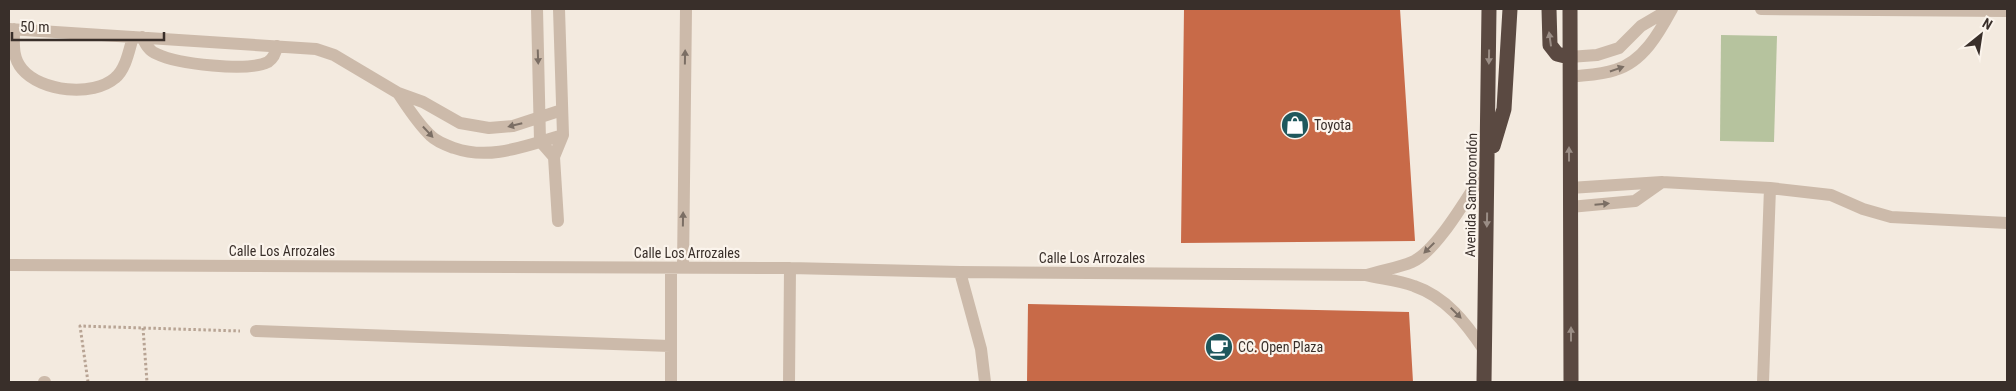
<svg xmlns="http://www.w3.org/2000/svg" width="2016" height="391" viewBox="0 0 2016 391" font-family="'Roboto Condensed',sans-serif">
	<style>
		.green { fill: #b6c39e }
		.building { fill: #c86a48 }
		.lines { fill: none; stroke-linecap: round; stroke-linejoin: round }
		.path { stroke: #b8a494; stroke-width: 3; stroke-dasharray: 2.5 2.5; stroke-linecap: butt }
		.minor { stroke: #ccbaaa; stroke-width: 12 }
		.highway { stroke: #5a4941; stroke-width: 15 }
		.oneway { fill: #9a8d85 }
		.oneway2 { fill: #7b6e64 }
		.labels { text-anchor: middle; stroke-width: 4.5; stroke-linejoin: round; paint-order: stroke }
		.poi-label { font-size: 14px; fill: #392f2a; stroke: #fbf4ec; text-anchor: start }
		.street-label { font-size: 14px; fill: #392f2a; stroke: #fbf4ec }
	</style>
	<rect width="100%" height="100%" fill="#f3eadf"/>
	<path class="green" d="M1721,35L1777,36L1774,142L1720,141Z"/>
	<path class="building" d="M1184,9H1400L1415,241L1181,243Z
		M1028,304L1409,312L1413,382H1027Z"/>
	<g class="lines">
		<path class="path" d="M143,328L147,382
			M88,382L80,326L240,331"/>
		<path class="minor" d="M537,9L540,141L554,157
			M1761,9L2007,11
			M9,29L316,49L334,55L398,93L423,102L460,123L489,128L513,126L562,110
			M14,29C14,44 12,57 22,69C41,92 93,97 115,78C126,69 129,50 133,37
			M142,37C146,45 149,51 157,54C177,64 248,72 268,62C274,58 276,52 277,46
			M1569,57L1597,55L1619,48L1641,26L1670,9
			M1569,77C1584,75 1601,75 1615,70C1643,62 1659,33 1672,9
			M398,93C408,108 418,124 431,136C437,142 446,145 454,148C491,161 527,145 563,135
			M1570,188L1662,182L1770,188L1831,195L1863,209L1891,217L2007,223
			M1570,207L1635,201L1662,182
			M558,221L554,157L563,135L559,9
			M9,265L790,268L960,272L1365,275C1381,279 1398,280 1414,286C1446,297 1466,323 1484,350
			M683,268L686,9
			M960,272L981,349L985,382
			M1367,275C1382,270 1398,268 1412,262C1438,251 1471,190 1488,166
			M256,331L670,346
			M44,382H45
			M671,382V268
			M789,382L790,268
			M1763,382L1770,188"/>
		<path class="highway" d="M1549,9L1550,45L1557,54L1569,57
			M1570,9L1571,382
			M1493,146L1504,109L1510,9
			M1484,382L1489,9"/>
	</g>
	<defs><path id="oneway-solid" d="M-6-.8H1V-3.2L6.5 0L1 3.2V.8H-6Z" transform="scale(1.25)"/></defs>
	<g class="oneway">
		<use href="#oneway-solid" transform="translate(1550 39) rotate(-98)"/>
		<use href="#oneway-solid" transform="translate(1489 57) rotate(91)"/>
		<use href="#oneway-solid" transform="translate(1569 154) rotate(-90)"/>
		<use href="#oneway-solid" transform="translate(1487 220) rotate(91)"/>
		<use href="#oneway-solid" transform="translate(1571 334) rotate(-90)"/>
	</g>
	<g class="oneway2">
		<use href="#oneway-solid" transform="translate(538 57) rotate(88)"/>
		<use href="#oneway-solid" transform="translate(685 57) rotate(-89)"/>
		<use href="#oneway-solid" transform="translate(1617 69) rotate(-19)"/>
		<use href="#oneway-solid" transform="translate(515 125) rotate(166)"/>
		<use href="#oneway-solid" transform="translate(428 132) rotate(47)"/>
		<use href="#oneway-solid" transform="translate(1602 204) rotate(-5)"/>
		<use href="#oneway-solid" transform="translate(683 219) rotate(-89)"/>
		<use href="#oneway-solid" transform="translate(1429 248) rotate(135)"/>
		<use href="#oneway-solid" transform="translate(1456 313) rotate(45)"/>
	</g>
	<defs>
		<symbol id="shop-disc" viewBox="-11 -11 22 22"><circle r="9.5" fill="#1e575c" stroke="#fbf4ec"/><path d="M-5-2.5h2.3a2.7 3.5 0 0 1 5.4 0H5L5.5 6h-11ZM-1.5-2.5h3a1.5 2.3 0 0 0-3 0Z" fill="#fff"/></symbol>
		<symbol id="cafe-disc" viewBox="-11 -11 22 22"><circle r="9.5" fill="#1e575c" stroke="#fbf4ec"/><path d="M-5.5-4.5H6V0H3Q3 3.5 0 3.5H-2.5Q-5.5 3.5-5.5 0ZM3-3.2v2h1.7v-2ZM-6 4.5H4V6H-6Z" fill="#fff"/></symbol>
	</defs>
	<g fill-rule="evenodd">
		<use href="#shop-disc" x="1279" y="109" width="32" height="32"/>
		<use href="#cafe-disc" x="1203" y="331" width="32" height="32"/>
	</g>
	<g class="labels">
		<g class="poi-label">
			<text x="1314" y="130">Toyota</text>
			<text x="1238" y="352">CC. Open Plaza</text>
		</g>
		<g class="street-label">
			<text transform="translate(1471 195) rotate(-89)" y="5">Avenida Samborondón</text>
			<text x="282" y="256">Calle Los Arrozales</text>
			<text x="687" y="258">Calle Los Arrozales</text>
			<text x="1092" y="263">Calle Los Arrozales</text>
		</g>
	</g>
	<rect width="2016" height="391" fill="none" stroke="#392f2a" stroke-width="20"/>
	<g transform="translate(1981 35) rotate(30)" stroke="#fbf4ec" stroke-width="4" paint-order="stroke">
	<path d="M0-4L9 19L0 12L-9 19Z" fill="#392f2a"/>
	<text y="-8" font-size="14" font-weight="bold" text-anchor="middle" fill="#392f2a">N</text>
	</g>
	<path d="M12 32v8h152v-8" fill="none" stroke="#392f2a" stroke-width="2.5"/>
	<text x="20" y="32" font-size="15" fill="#392f2a" stroke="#fbf4ec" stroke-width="4" paint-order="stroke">50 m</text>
</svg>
